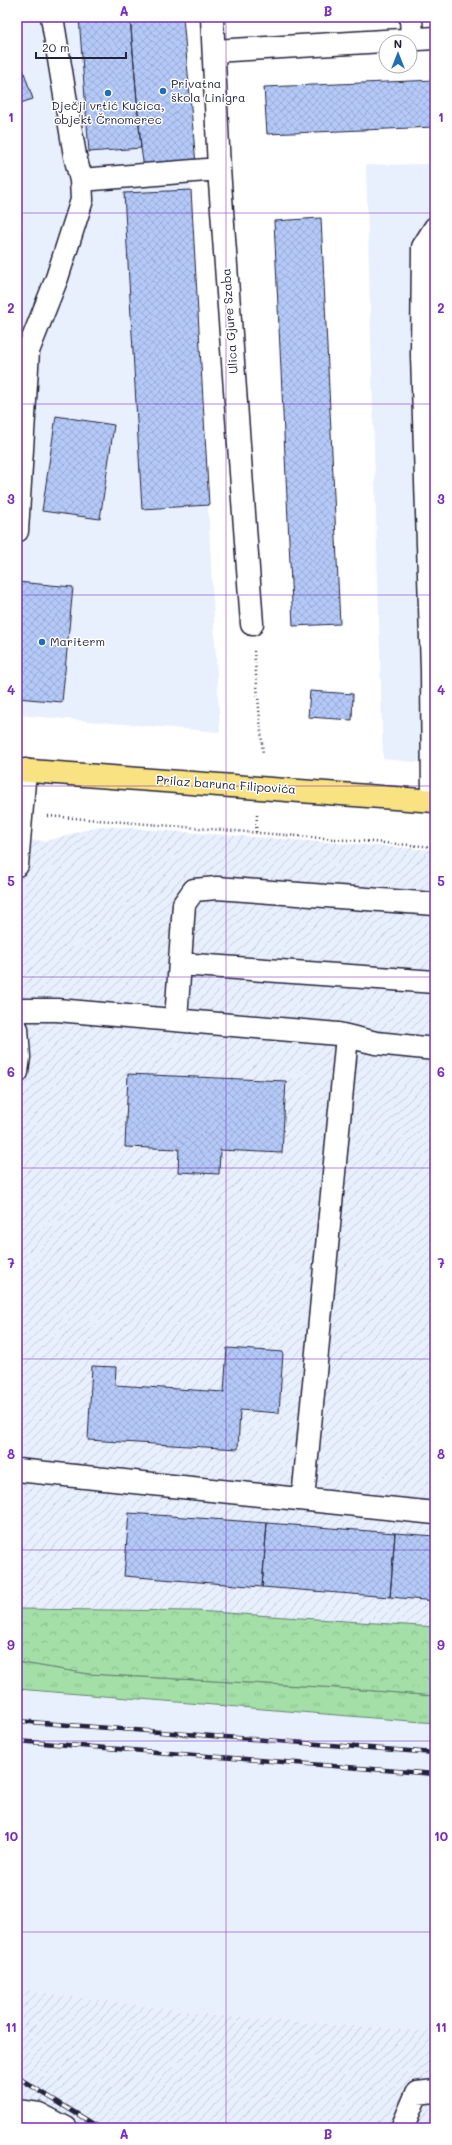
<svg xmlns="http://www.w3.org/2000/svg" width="452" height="2145" viewBox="0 0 452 2145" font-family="Mali,sans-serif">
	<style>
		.built { fill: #e8effd }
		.industrial { fill: url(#industrial-furrows) }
		.grass { fill: url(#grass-tufts); stroke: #628070 }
		.forest { fill: url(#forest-crowns); stroke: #628070 }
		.building { fill: url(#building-cross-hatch); stroke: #22223b }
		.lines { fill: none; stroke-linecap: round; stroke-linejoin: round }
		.minor-casing { stroke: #22223b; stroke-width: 25 }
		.major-casing { stroke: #22223b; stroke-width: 25 }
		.path { stroke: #22223b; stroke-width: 2.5; stroke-dasharray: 1 3; stroke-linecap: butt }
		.minor { stroke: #fff; stroke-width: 22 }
		.major { stroke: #f8e281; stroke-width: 22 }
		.rail-casing { stroke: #22223b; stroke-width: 4.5 }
		.rail { stroke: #fff; stroke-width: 3; stroke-dasharray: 9; stroke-linecap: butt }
		.grid { fill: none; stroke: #7b2cbf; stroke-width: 1; stroke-opacity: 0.55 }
		.poi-dot { fill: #1f6fb2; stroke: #fff; stroke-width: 1.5 }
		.labels { text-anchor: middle; stroke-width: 3; stroke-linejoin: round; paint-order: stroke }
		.poi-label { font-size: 12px; fill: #22223b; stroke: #fff; text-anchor: start }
		.street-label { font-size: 12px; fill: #22223b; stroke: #fff }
		.neatline { fill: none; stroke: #7b2cbf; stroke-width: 1.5 }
		.grid-label { font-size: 13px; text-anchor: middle; font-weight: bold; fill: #7b2cbf }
	</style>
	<defs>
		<pattern id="industrial-furrows" width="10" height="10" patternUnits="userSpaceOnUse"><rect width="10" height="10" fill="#e8effd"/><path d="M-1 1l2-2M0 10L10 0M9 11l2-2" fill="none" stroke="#c7cdda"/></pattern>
		<pattern id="grass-tufts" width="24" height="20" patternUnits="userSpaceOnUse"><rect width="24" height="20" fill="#a3dfa6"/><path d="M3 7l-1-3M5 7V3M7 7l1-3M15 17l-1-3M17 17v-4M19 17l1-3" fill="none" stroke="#8cbf90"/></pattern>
		<pattern id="forest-crowns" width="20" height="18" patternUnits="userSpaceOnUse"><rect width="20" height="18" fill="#a3dfa6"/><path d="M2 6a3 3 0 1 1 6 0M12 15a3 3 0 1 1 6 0" fill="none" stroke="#8cbf90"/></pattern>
		<pattern id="building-cross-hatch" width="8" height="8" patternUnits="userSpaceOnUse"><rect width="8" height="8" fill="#b4c9f8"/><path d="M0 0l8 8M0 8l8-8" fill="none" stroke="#9aacd6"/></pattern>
	</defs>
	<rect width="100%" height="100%" fill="#fff"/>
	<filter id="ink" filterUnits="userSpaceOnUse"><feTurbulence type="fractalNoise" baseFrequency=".025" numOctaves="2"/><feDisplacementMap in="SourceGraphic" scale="8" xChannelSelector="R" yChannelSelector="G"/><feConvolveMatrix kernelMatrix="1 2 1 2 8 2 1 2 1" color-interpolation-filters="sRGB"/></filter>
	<g filter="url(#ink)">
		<path class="built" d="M17,17H183L196,164L191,190L220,732L17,715Z
			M435,164V764L383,759L366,165Z
			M17,1690L435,1723V2032L231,2017L38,1992L17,1987Z"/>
		<path class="industrial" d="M99,826L435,850V1627L196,1611L17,1609V839L46,841Z
			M17,1987L38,1992L231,2017L435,2032V2128H17Z"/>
		<path class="grass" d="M17,1662L89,1674L339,1688L435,1696V1723L17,1689Z"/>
		<path class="forest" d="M17,1609L196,1611L435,1627V1696L339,1688L89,1674L17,1662Z"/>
		<path class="building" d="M79,17H130L141,148L89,152Z
			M130,17H183L196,164L144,168L141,148Z
			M17,52L33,99L17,104Z
			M435,80V127L267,134L264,87Z
			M191,190L209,505L142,509L124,193Z
			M321,218L340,624L293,626L274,221Z
			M17,229H21L20,259H17Z
			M17,259H20L18,308H17Z
			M56,416L114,425L100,519L42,511Z
			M17,582L73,587L62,702L17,698Z
			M310,691L353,694L352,720L308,717Z
			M128,1074L286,1081L282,1153L220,1150L219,1174L178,1172L179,1149L125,1147Z
			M227,1348L283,1352L279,1413L240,1410L238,1449L88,1440L92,1366L116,1367L115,1385L224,1392Z
			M129,1513L267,1523L262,1587L124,1576Z
			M267,1523L395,1533L390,1597L262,1587Z
			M395,1533L435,1536V1601L390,1597Z"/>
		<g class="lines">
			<defs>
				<path id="minor" d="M212,17L219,169L252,624
					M411,17L412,39
					M214,51L435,38
					M81,180L219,169
					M17,531L28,351L57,278L82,200L81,180L75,156L52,17
					M433,801L432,670L422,355L423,247L435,228
					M17,865L25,770
					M180,964L435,982
					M17,1010H57L338,1034L376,1043L435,1049
					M176,1020L184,904L194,890L217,888L435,904
					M17,1029L19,1057L17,1072
					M17,1470L435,1513
					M303,1499L347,1036
					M17,2111L39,2114L66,2128
					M402,2128L417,2093L435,2091"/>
				<path id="major" d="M17,770L435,801"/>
			</defs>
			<use href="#minor" class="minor-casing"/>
			<use href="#major" class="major-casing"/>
			<path class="path" d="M254,651L263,754
				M48,816L435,847
				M256,832L257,815"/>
			<use href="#minor" class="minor"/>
			<use href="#major" class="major"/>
			<defs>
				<path id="rail" d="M17,1721L435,1753
					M17,1741L435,1774
					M17,2077L100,2128"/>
			</defs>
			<use href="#rail" class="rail-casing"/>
			<use href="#rail" class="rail"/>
		</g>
	</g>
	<path class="grid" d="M226,17V2128M17,213H435M17,404H435M17,595H435M17,786H435M17,977H435M17,1168H435M17,1359H435M17,1550H435M17,1741H435M17,1932H435"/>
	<g class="poi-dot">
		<circle cx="163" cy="91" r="4"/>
		<circle cx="108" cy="93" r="4"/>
		<circle cx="42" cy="642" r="4"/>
	</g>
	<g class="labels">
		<g class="poi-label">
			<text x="171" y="88">Privatna<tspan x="171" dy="14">škola Linigra</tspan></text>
			<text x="108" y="110" text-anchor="middle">Dječji vrtić Kućica,<tspan x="108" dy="14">objekt Črnomerec</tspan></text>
			<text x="50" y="646">Mariterm</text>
		</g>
		<g class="street-label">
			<text transform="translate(230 321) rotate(-94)" y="4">Ulica Gjure Szaba</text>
			<text transform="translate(226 785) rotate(4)" y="4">Prilaz baruna Filipovića</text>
		</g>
	</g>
	<rect width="452" height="2145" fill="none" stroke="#fff" stroke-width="44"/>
	<g transform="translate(398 54)"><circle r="19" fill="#ffffff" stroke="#a7a7b1"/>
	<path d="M0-3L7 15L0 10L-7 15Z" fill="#1f6fb2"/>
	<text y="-6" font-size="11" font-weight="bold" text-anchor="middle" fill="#22223b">N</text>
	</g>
	<path d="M36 52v6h90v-6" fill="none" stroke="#22223b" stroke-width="2"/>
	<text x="42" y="52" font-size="12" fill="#22223b" stroke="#ffffff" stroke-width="3" paint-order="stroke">20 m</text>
	<rect x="22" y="22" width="408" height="2101" class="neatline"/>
	<g class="grid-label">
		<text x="124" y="16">A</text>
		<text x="328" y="16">B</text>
		<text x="11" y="122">1</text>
		<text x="441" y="122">1</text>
		<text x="11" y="313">2</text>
		<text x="441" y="313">2</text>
		<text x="11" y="504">3</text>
		<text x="441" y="504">3</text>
		<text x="11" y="695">4</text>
		<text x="441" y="695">4</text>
		<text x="11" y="886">5</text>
		<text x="441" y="886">5</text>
		<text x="11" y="1077">6</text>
		<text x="441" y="1077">6</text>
		<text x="11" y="1268">7</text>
		<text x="441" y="1268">7</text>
		<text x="11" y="1459">8</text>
		<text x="441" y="1459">8</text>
		<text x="11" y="1650">9</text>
		<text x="441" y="1650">9</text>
		<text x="11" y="1841">10</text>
		<text x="441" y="1841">10</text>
		<text x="11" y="2032">11</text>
		<text x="441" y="2032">11</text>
		<text x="124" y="2139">A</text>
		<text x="328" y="2139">B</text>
	</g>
</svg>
